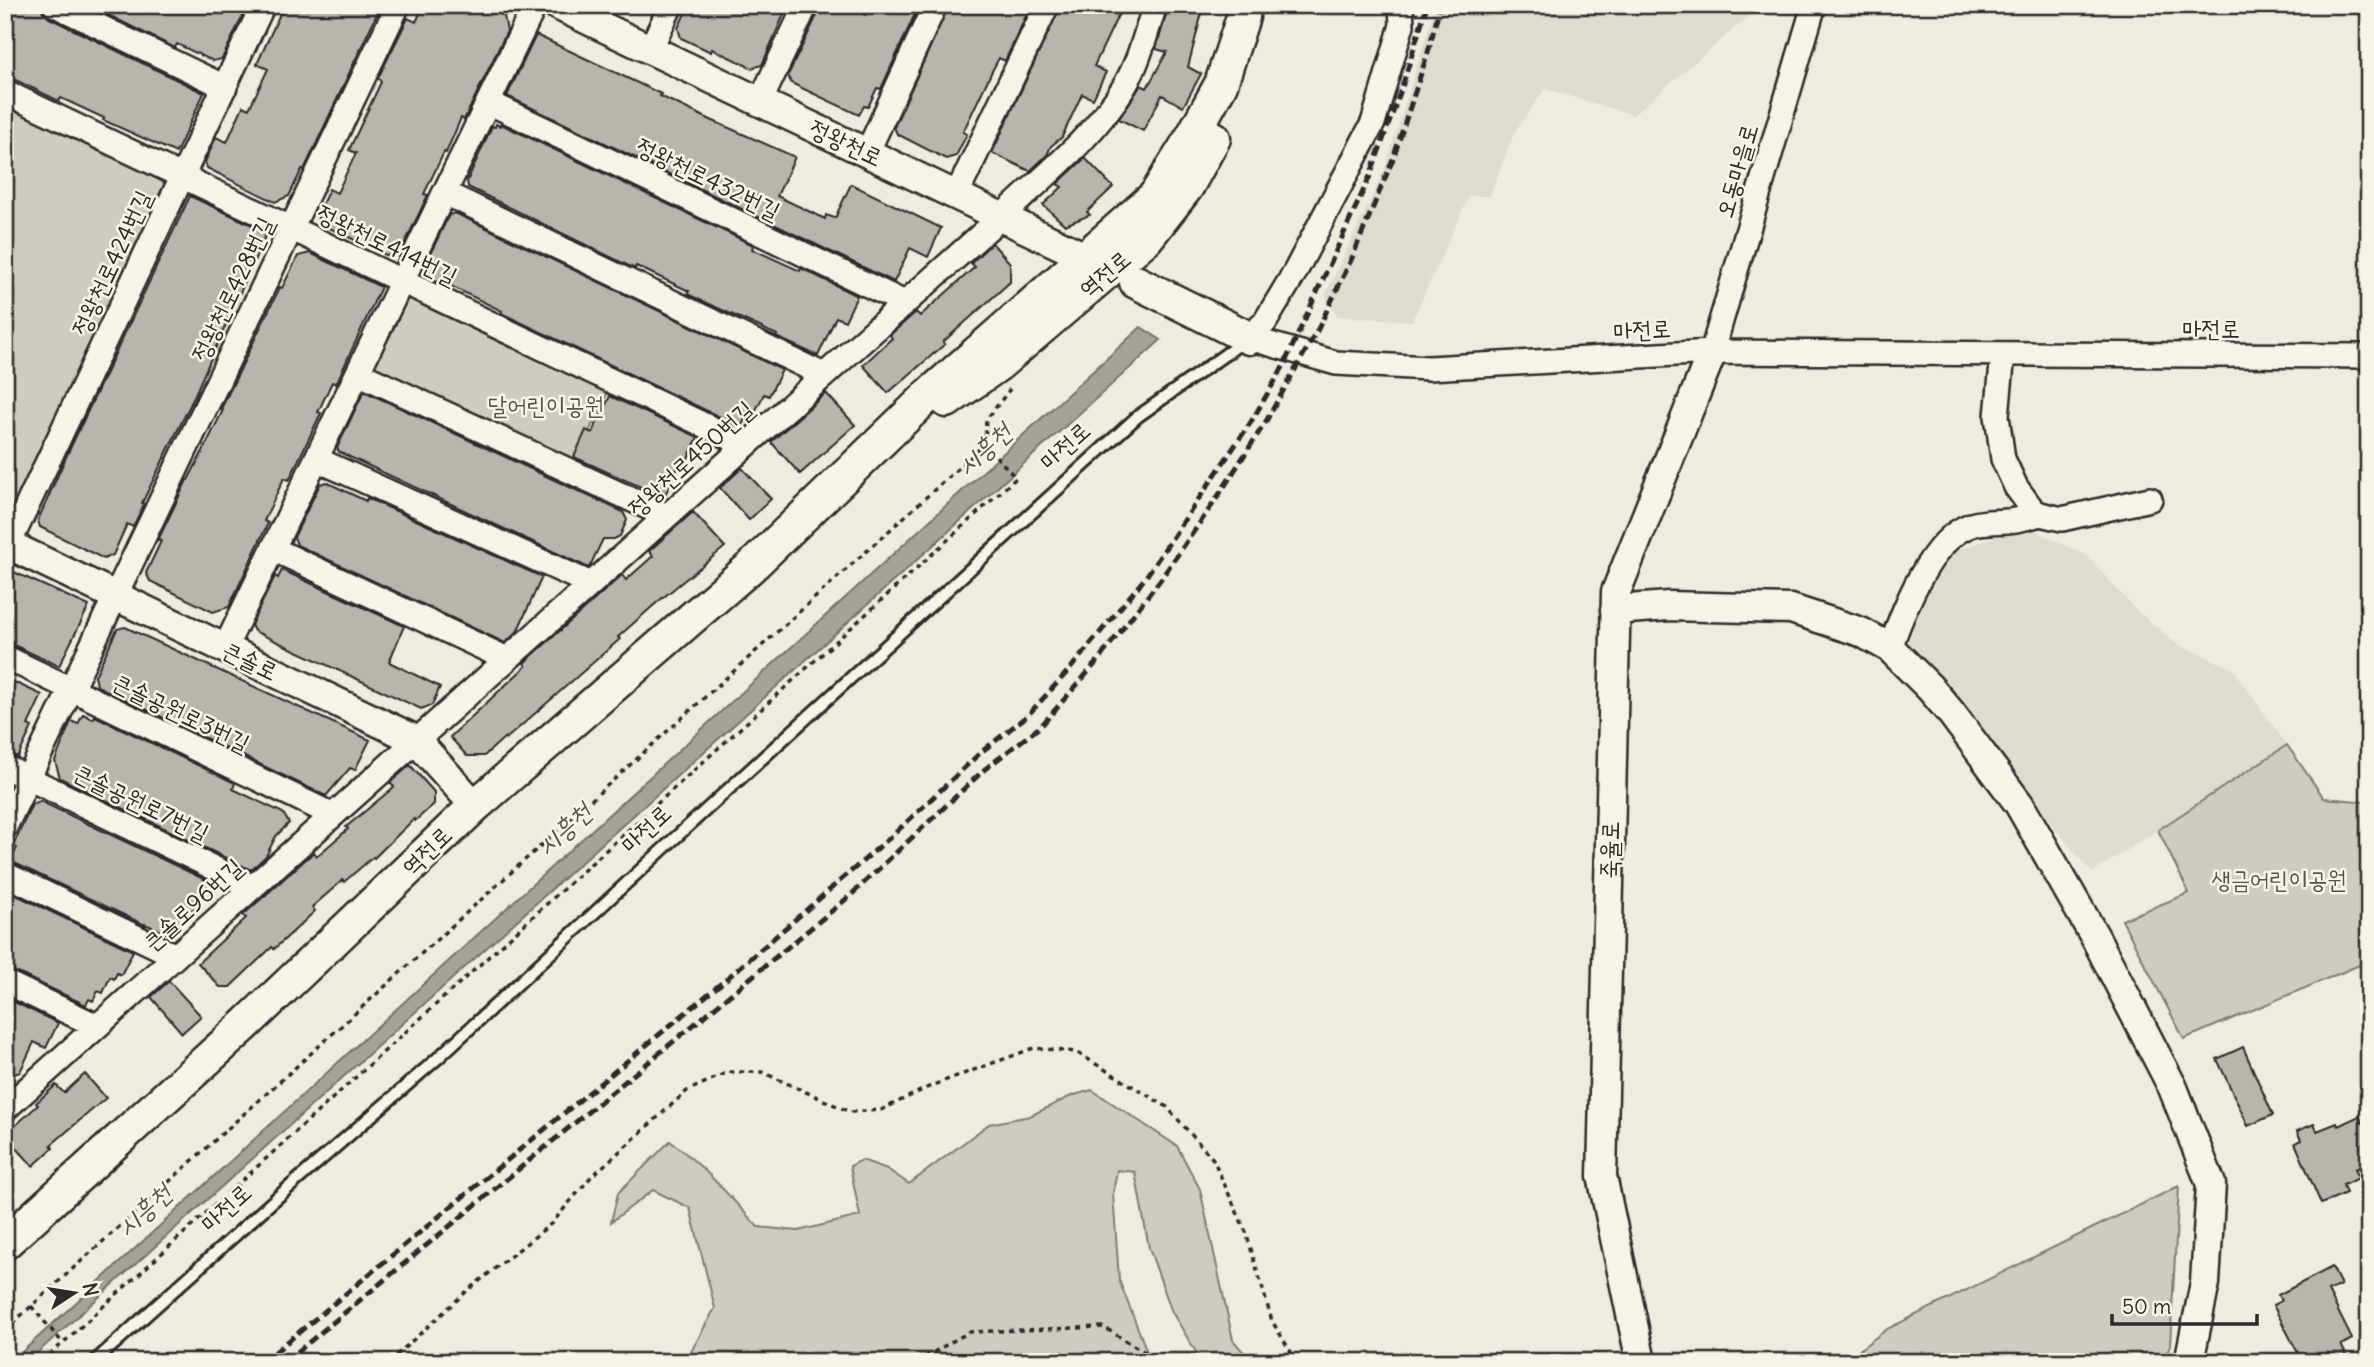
<svg xmlns="http://www.w3.org/2000/svg" width="2374" height="1367" viewBox="0 0 2374 1367" font-family="Delius,'Poor Story',sans-serif">
	<style>
		.built { fill: #dedbd1 }
		.green { fill: #cfcbc2; stroke: #7d7b76; stroke-width: 2 }
		.water { fill: #a4a29a; stroke: #74726e; stroke-width: 2 }
		.building { fill: #b8b5ae; stroke: #2b2b2b; stroke-width: 2 }
		.lines { fill: none; stroke-linecap: round; stroke-linejoin: round }
		.service-casing { stroke: #2b2b2b; stroke-width: 16 }
		.minor-casing { stroke: #2b2b2b; stroke-width: 28 }
		.tertiary-casing { stroke: #2b2b2b; stroke-width: 33 }
		.secondary-casing { stroke: #2b2b2b; stroke-width: 37 }
		.path { stroke: #2b2b2b; stroke-width: 3.5; stroke-dasharray: 5 5; stroke-linecap: butt }
		.service { stroke: #f7f3e8; stroke-width: 10 }
		.minor { stroke: #f7f3e8; stroke-width: 23 }
		.tertiary { stroke: #f7f3e8; stroke-width: 28 }
		.secondary { stroke: #f7f3e8; stroke-width: 32 }
		.rail { stroke: #2b2b2b; stroke-width: 5; stroke-dasharray: 10 5; stroke-linecap: butt }
		.labels { text-anchor: middle; stroke-width: 5; stroke-linejoin: round; paint-order: stroke }
		.street-label { font-size: 24px; fill: #2b2b2b; stroke: #f7f3e8 }
		.park-label { font-size: 24px; fill: #545351; stroke: #f7f3e8 }
		.water-label { font-size: 26px; font-style: italic; fill: #555552; stroke: #f7f3e8 }
	</style>
	<rect width="100%" height="100%" fill="#efebe0"/>
	<filter id="ink" filterUnits="userSpaceOnUse"><feTurbulence type="fractalNoise" baseFrequency=".0143" numOctaves="2"/><feDisplacementMap in="SourceGraphic" scale="14" xChannelSelector="R" yChannelSelector="G"/><feConvolveMatrix kernelMatrix="1 2 1 2 8 2 1 2 1" color-interpolation-filters="sRGB"/></filter>
	<g filter="url(#ink)">
		<path class="built" d="M1436,5H1762L1633,115L1545,89L1514,133L1490,196H1469L1412,321L1337,316L1325,295L1384,171Z
			M2025,526L2087,556L2134,608L2177,644L2232,668L2287,745L2092,873L1907,647L1924,593L1956,551Z"/>
		<path class="green" d="M5,99L175,178L9,520L5,518Z
			M409,294L609,390L573,465L374,370L371,361L399,297Z
			M2287,745L2324,798L2369,802V961L2184,1039L2122,920L2189,893L2158,830Z
			M1092,1090L1177,1146L1200,1189L1233,1340L1252,1362H1202L1172,1312L1149,1248L1135,1172L1117,1170L1113,1193L1119,1280L1151,1362H1071L1061,1351L1046,1362H677L687,1359L715,1308L690,1208L653,1190L611,1222L618,1193L670,1141C703,1165 730,1197 758,1227L798,1231L860,1216L850,1166L862,1160L887,1169L909,1184L989,1124L1030,1116L1071,1096Z
			M2179,1186L2170,1345L2163,1362H1843L1887,1329Z"/>
		<path class="water" d="M1141,327L1161,340L27,1362H11Z"/>
		<path class="building" d="M14,5H41L43,12L49,18L204,93L176,153L103,120L104,118L61,98L59,101L5,75V24Z
			M88,5H244L246,9L222,59L213,61L177,44L175,48Z
			M284,5H381L304,170L302,169L289,196L275,202L207,168L205,162L216,137L227,142L243,106L249,109L268,69L257,64Z
			M424,5H482L504,16L507,31L464,120L461,118L446,153L444,152L424,194L428,195L401,251L388,256L319,223L317,215L329,189L337,193L356,153L349,150L381,82L378,78L408,18L416,22Z
			M689,5H788L762,65L752,68L712,49L711,52L681,38L678,28Z
			M822,5H846L865,15L870,5H919L881,89L877,88L868,107L864,106L859,115L791,83L788,75Z
			M949,5H1031L1005,61L999,58L992,71L963,132L967,134L956,156L946,159L897,134L894,127Z
			M1061,5H1123L1094,66L1106,72L1093,99L1082,94L1062,137L1051,146L1047,155L1030,171L992,153Z
			M1169,5H1204L1188,67L1201,74L1183,107L1162,95L1143,131L1119,119L1141,85L1147,88L1167,52L1156,49Z
			M536,35L661,94L660,96L711,120L795,157L777,196L825,219L826,215L835,218L851,184L941,228L928,257L910,248L894,282L507,96Z
			M496,124L500,126L501,124L753,245L752,249L800,271L801,268L857,296L845,321L836,317L818,356L776,337L777,335L687,294L689,291L636,266L635,269L468,187L467,181L492,126L495,127Z
			M1085,158L1113,187L1087,212L1090,215L1065,225L1043,205L1062,187L1057,184Z
			M190,196L267,232L192,401L142,503L144,504L133,527L127,524L113,555L104,559L40,527L38,520L66,457Z
			M455,213L782,370L769,396L764,394L754,414L749,412L741,427L501,313L502,311L451,286L450,288L424,276L422,271L449,215Z
			M992,243L1010,263V282L943,342L945,344L888,393L863,365L892,338L890,335L916,312L920,316L975,267L971,263Z
			M310,253L381,287L336,384L332,382L318,412L321,413L289,480L284,478L264,521L268,523L229,607L213,612L150,581L146,573L161,541L158,540L187,480H188L203,451L223,410L221,409L280,287L282,288L298,256Z
			M366,392L623,512L627,520L620,536L614,539H603L589,568L339,452L337,448L363,393Z
			M826,393L855,425L800,474L771,442Z
			M610,396L698,437L686,463L681,461L666,493L656,488L654,493L574,457L586,430L592,433Z
			M742,468L771,499L749,520L720,488Z
			M326,482L366,501L367,498L542,577L517,632L505,643L297,545L294,537L320,484Z
			M693,512L725,547L654,605L618,637L620,639L506,739L505,737L484,756H467L450,737L526,666L524,663L622,575L626,580L653,556L649,551Z
			M5,568L89,606L59,666L5,641Z
			M282,570L404,626L389,662L440,687L432,705L421,709L254,631L251,625L275,576L278,578Z
			M125,627L370,740L355,770L350,768L326,796L97,686L95,676L117,629Z
			M5,678L42,695L28,725L32,727L18,757L5,751Z
			M83,714L93,719L95,716L235,783L233,789L283,813L289,823L276,836L266,856L251,870L60,778L55,761L71,721L78,724Z
			M410,765L434,792V804L415,821L414,819L374,858L373,857L344,882L343,880L312,907L315,911L296,929L274,949L272,947L230,987H220L198,963L246,918L243,915L314,852L317,856L348,829L346,827L394,787L390,783Z
			M40,801L208,881L193,911L187,909L177,931L166,933L145,924V925L10,861L17,848L13,846L32,804Z
			M12,893L133,951L121,975L117,973L114,979L110,977L103,993L98,991L93,1001L89,999L86,1005L5,967V906Z
			M169,981L201,1016L182,1033L151,997Z
			M10,1000L58,1023L46,1048L34,1042L20,1072L5,1077V1009Z
			M2243,1047L2273,1115L2248,1126L2217,1059Z
			M85,1074L106,1098L51,1145L53,1148L33,1166L5,1135L38,1105L36,1103L56,1085L64,1093Z
			M2359,1116L2362,1123L2369,1120V1163L2355,1169L2359,1178L2343,1185L2346,1193L2321,1204L2295,1143L2301,1140L2297,1131L2314,1124L2317,1131L2337,1123L2338,1126Z
			M2332,1267L2341,1285L2328,1291L2352,1339L2341,1345L2350,1362H2310L2305,1352L2299,1355L2273,1305L2281,1301L2278,1295Z"/>
		<g class="lines">
			<defs>
				<path id="service" d="M94,1362L272,1202L438,1058L675,838L1137,417L1244,341"/>
				<path id="minor" d="M55,5L225,87
					M1401,5L1402,25L1373,123L1295,272L1265,322L1249,338L1336,363L1429,368L1712,352L2369,356
					M650,50L671,5
					M5,92L746,445
					M488,102L905,303
					M760,102L806,5
					M867,153L935,5
					M445,193L824,375
					M956,196L1047,5
					M1712,352L1814,5
					M2003,354L1997,416L2003,459L2016,487L2033,510L2040,514L2062,519L2150,499
					M358,373L667,516
					M316,459L591,584
					M9,544L263,5
					M273,549L507,659
					M225,648L535,5
					M1890,648C1903,611 1930,539 1971,525C1983,521 1996,522 2008,521C2019,520 2030,517 2040,514
					M5,657L333,815
					M5,767L253,887
					M5,827L398,5
					M5,874L176,956
					M5,982L97,1026
					M5,1109L1001,217C1044,176 1093,138 1124,87C1139,62 1146,33 1155,5"/>
				<path id="tertiary" d="M557,5L1104,266
					M5,543L416,740L475,806
					M1615,610L1669,606L1791,609L1861,632L1890,648L1930,688L1952,714L2019,804L2095,937L2173,1088L2211,1184L2205,1283L2189,1362
					M1641,1362L1602,1176L1616,592L1712,352"/>
				<path id="secondary" d="M1136,282L1249,338
					M947,401L998,365L1147,238L1187,187L1214,138
					M5,1243L244,1026L475,806L752,566L932,392L1155,196L1193,135L1221,84L1243,17L1244,5"/>
			</defs>
			<use href="#service" class="service-casing"/>
			<use href="#minor" class="minor-casing"/>
			<use href="#tertiary" class="tertiary-casing"/>
			<use href="#secondary" class="secondary-casing"/>
			<path class="path" d="M31,1306L62,1342
				M5,1330L985,444L986,420L1010,389
				M42,1362L1016,478L985,444
				M389,1362L468,1290L552,1223L590,1178L687,1091L728,1072H762L850,1112L881,1110L933,1085L1034,1048L1076,1052L1167,1107L1213,1159L1246,1232L1272,1321L1297,1362
				M916,1362L969,1332L1103,1327L1150,1355L1155,1362"/>
			<use href="#service" class="service"/>
			<use href="#minor" class="minor"/>
			<use href="#tertiary" class="tertiary"/>
			<use href="#secondary" class="secondary"/>
			<path class="rail" d="M263,1362L724,981L893,835L980,753L1028,715L1070,669L1145,578L1251,422L1283,367L1370,176L1402,87L1427,5
				M285,1362L851,895L985,769L1041,726L1096,663L1160,580L1215,501L1265,423L1318,329L1352,258L1393,159L1429,49L1440,5"/>
		</g>
	</g>
	<g class="labels">
		<g class="street-label">
			<text transform="translate(846 143) rotate(25)" y="8">정왕천로</text>
			<text transform="translate(1737 171) rotate(-74)" y="8">오동마을로</text>
			<text transform="translate(708 179) rotate(26)" y="8">정왕천로432번길</text>
			<text transform="translate(387 245) rotate(26)" y="8">정왕천로414번길</text>
			<text transform="translate(112 263) rotate(-65)" y="8">정왕천로424번길</text>
			<text transform="translate(1105 274) rotate(-40)" y="8">역전로</text>
			<text transform="translate(233 289) rotate(-64)" y="8">정왕천로428번길</text>
			<text x="2211" y="337">마전로</text>
			<text transform="translate(1642 330) rotate(-3)" y="8">마전로</text>
			<text transform="translate(1065 446) rotate(-42)" y="8">마전로</text>
			<text transform="translate(691 459) rotate(-42)" y="8">정왕천로450번길</text>
			<text transform="translate(250 661) rotate(26)" y="8">큰솔로</text>
			<text transform="translate(181 713) rotate(26)" y="8">큰솔공원로3번길</text>
			<text transform="translate(141 803) rotate(26)" y="8">큰솔공원로7번길</text>
			<text transform="translate(646 829) rotate(-43)" y="8">마전로</text>
			<text transform="translate(1610 850) rotate(-89)" y="8">죽율로</text>
			<text transform="translate(427 851) rotate(-44)" y="8">역전로</text>
			<text transform="translate(193 905) rotate(-42)" y="8">큰솔로96번길</text>
			<text transform="translate(226 1208) rotate(-42)" y="8">마전로</text>
		</g>
		<g class="park-label">
			<text x="546" y="414">달어린이공원</text>
			<text x="2279" y="888">생금어린이공원</text>
		</g>
		<g class="water-label">
			<text transform="translate(984 449) rotate(-42)" y="9">시흥천</text>
			<text transform="translate(564 829) rotate(-42)" y="9">시흥천</text>
			<text transform="translate(144 1210) rotate(-42)" y="9">시흥천</text>
		</g>
	</g>
	<rect width="2374" height="1367" fill="none" stroke="#f7f3e8" stroke-width="28"/>
	<rect x="14" y="14" width="2346" height="1339" fill="none" stroke="#2b2b2b" stroke-width="2.5" filter="url(#ink)"/>
	<g transform="translate(74 1293) rotate(78)" stroke="#f7f3e8" stroke-width="5" paint-order="stroke">
	<path d="M0-5L12 26L0 18L-12 26Z" fill="#2b2b2b"/>
	<text y="-10" font-size="19" font-weight="bold" text-anchor="middle" fill="#2b2b2b">N</text>
	</g>
	<path d="M2112 1314v10h145v-10" fill="none" stroke="#2b2b2b" stroke-width="3.5"/>
	<text x="2122" y="1314" font-size="21" fill="#2b2b2b" stroke="#f7f3e8" stroke-width="5" paint-order="stroke">50 m</text>
</svg>
